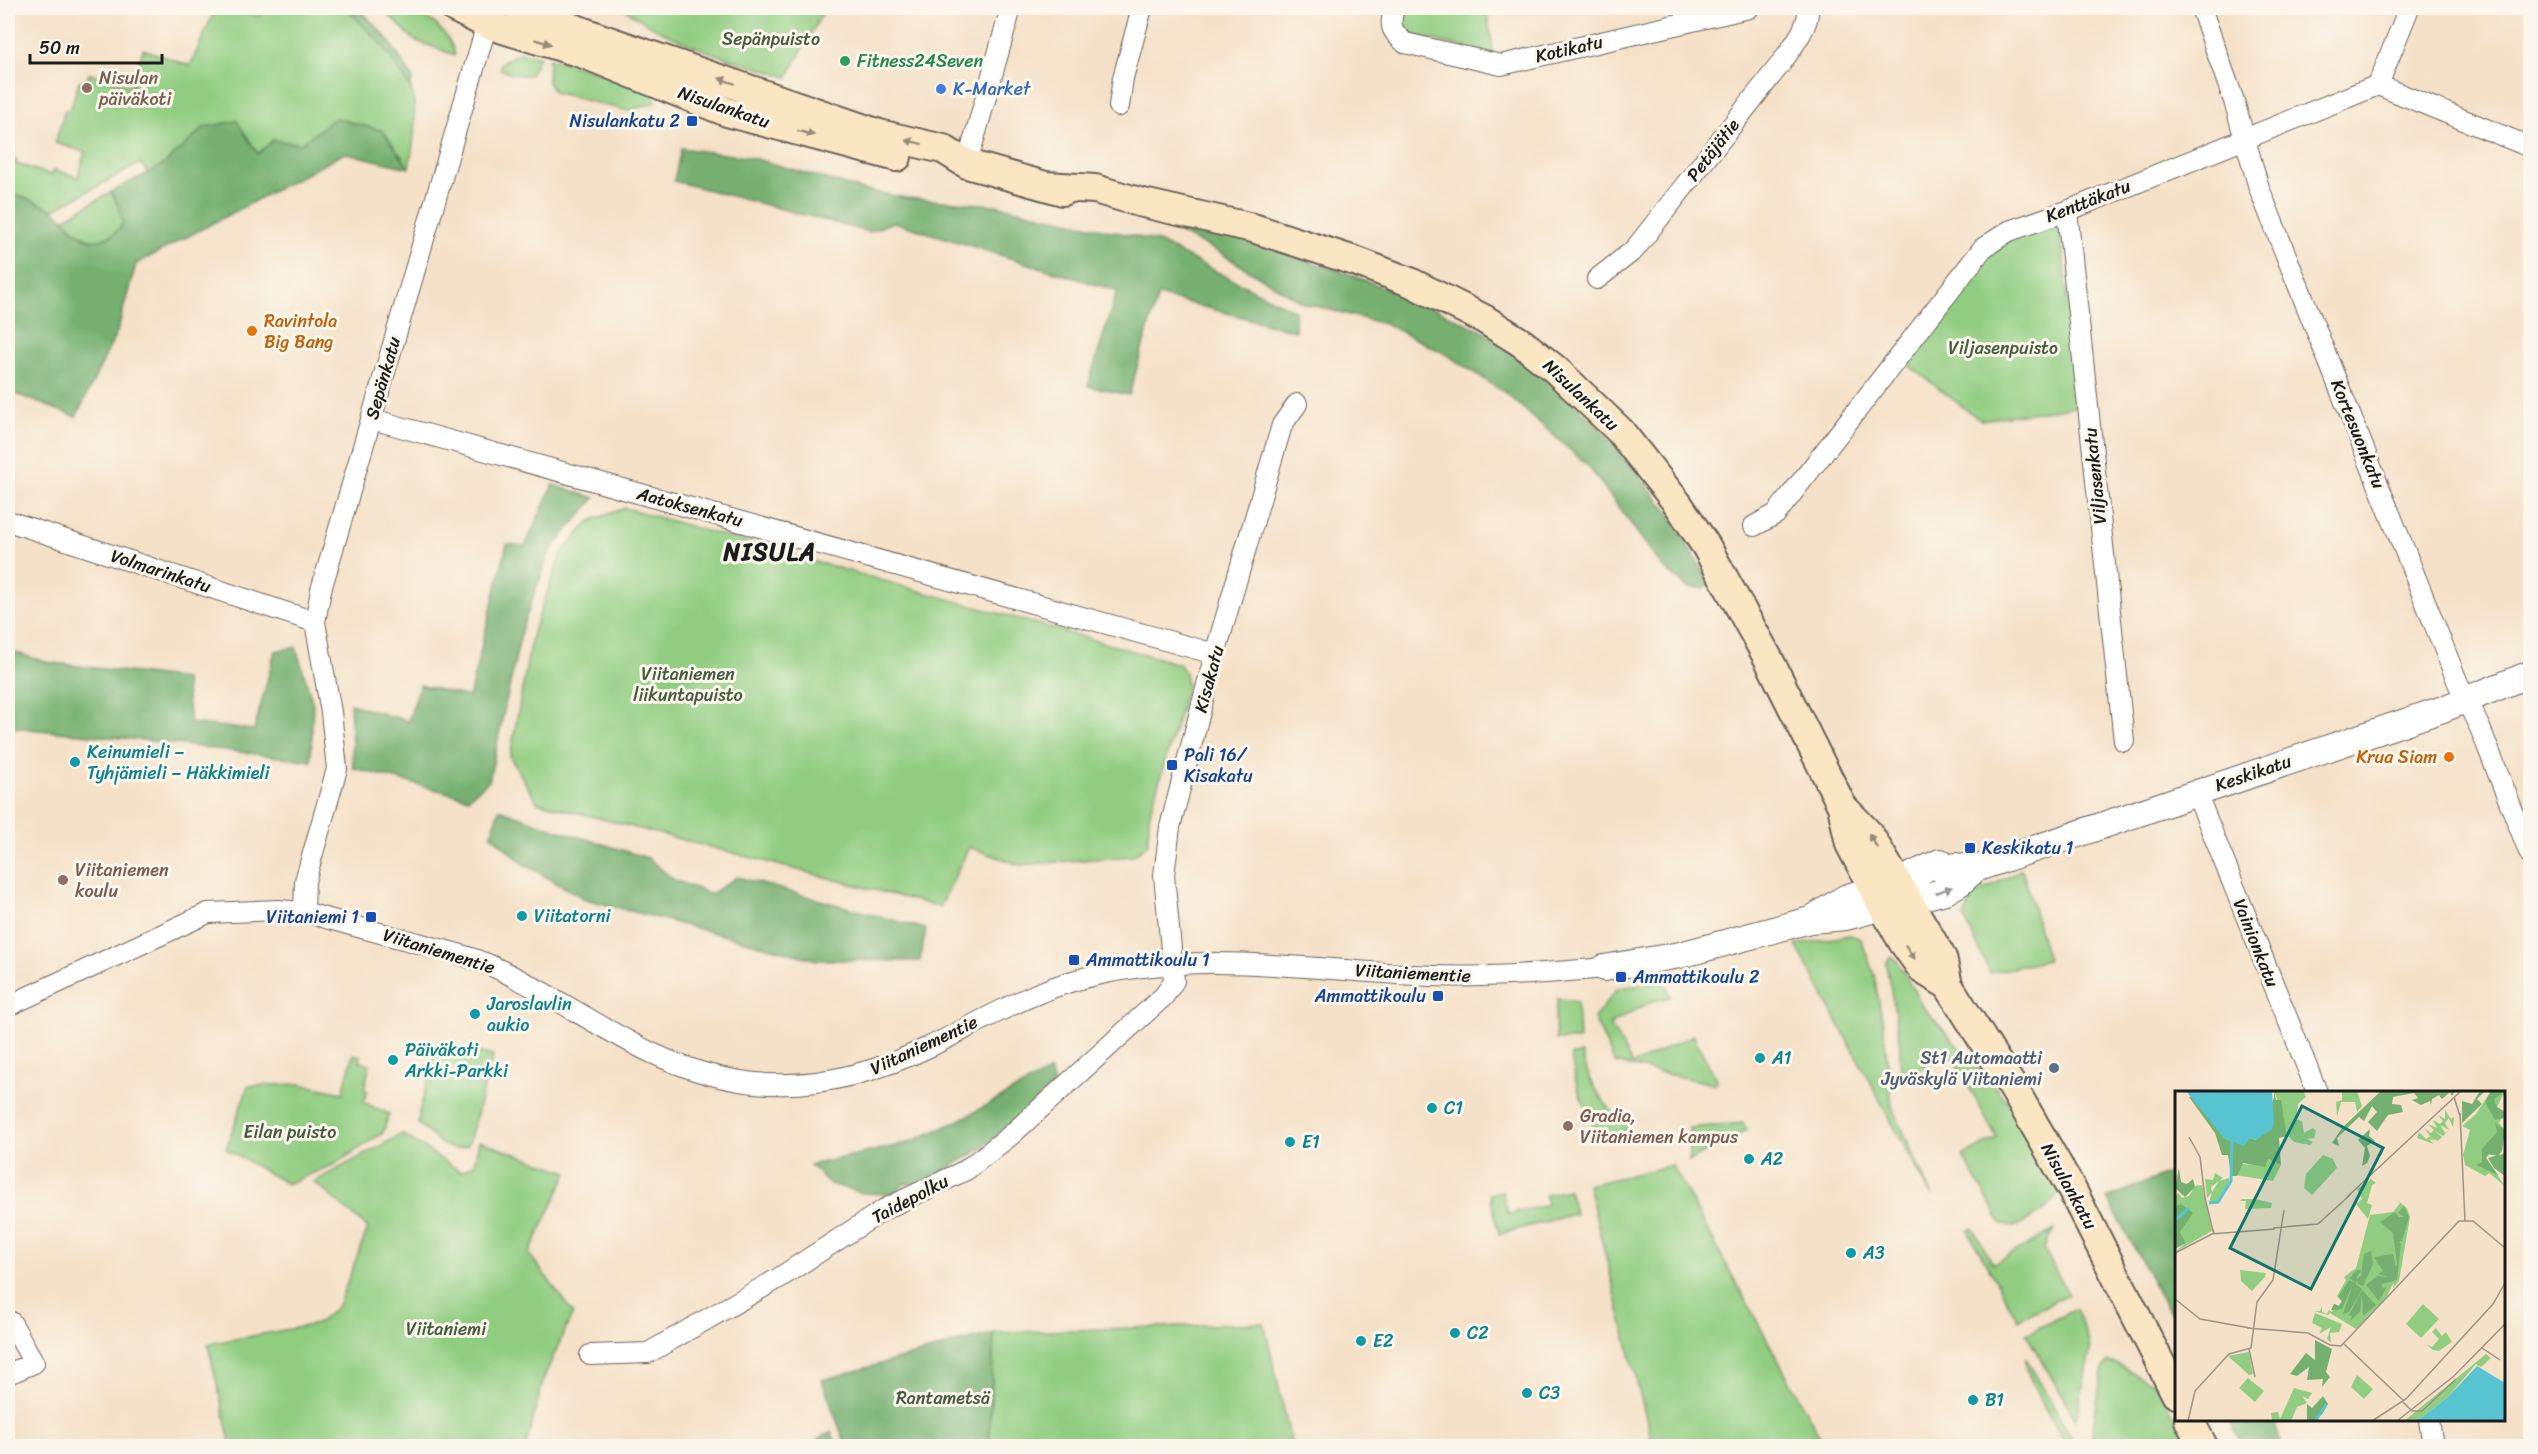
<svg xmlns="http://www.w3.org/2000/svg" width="2538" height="1454" viewBox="0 0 2538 1454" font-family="Sriracha,sans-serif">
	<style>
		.green { fill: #91cd81; stroke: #56744e; stroke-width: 1.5 }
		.forest { fill: #74b06f; stroke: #486646; stroke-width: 1.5 }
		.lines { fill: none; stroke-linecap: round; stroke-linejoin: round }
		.minor-casing { stroke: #686158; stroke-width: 22 }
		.tertiary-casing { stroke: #686158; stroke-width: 28 }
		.secondary-casing { stroke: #686158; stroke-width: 32 }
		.minor { stroke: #fff; stroke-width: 20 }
		.tertiary { stroke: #fff; stroke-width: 26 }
		.secondary { stroke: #fbe6c4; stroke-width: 28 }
		.oneway { fill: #978b78 }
		.oneway2 { fill: #999 }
		.leisure-dot { fill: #2e9e5b; stroke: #fbf7ec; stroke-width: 2 }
		.education-dot { fill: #8d6e63; stroke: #fbf7ec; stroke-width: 2 }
		.shop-dot { fill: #3f7fe0; stroke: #fbf7ec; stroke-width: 2 }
		.transit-dot { fill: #1a4fb4; stroke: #fbf7ec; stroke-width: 2 }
		.food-dot { fill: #e8710a; stroke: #fbf7ec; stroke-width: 2 }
		.culture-dot { fill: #0f9aa8; stroke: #fbf7ec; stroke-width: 2 }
		.service-dot { fill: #5c6f8a; stroke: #fbf7ec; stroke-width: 2 }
		.labels { text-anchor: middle; stroke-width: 6; stroke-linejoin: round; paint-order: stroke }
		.park-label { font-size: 18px; fill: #455a3f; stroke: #fbf7ec }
		.street-label { font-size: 18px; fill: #1c1c1c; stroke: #fbf7ec }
		.leisure-label { font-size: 18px; fill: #27864d; stroke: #fbf7ec; text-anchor: start }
		.education-label { font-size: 18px; fill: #785e54; stroke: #fbf7ec; text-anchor: start }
		.shop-label { font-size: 18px; fill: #366cbe; stroke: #fbf7ec; text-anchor: start }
		.transit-label { font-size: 18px; fill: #164399; stroke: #fbf7ec; text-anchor: start }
		.food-label { font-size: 18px; fill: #c56008; stroke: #fbf7ec; text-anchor: start }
		.culture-label { font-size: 18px; fill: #0d838f; stroke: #fbf7ec; text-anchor: start }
		.service-label { font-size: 18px; fill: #4e5e75; stroke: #fbf7ec; text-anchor: end }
		.district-label { font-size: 24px; font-weight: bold; letter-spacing: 1.5px; fill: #1c1c1c; stroke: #fbf7ec }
		.inset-river { fill: none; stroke: #58c4d2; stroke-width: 3 }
		.inset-road { fill: none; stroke: #9e9283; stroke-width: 1.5 }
		.view { fill: #0f766e; fill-opacity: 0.15; stroke: #0f766e; stroke-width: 3 }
		.inset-edge { fill: none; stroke: #1c1c1c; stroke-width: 3 }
	</style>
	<rect width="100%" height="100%" fill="#fbf7ec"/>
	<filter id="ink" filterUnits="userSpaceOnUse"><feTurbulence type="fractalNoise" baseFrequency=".0167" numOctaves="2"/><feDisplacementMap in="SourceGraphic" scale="12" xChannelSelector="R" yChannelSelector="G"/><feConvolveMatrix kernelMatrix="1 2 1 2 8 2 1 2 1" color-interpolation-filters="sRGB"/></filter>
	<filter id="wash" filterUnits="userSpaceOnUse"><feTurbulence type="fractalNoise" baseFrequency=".008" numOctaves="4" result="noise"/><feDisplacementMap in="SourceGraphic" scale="24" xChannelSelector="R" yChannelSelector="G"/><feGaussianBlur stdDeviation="1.35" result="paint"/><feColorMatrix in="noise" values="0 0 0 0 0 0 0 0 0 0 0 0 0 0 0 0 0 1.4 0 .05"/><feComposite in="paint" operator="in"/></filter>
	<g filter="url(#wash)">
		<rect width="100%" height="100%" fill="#f5e1c8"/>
		<path class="green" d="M216,8H240L258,17L265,8H346C364,25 404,65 411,88C418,115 414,142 409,168L383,131L335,118L301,144L273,140L258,154L205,127L163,165L148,173L141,163L53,210L8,192V157L17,160L16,164L52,175L54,170L78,177L85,152L55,143L65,110H70L79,81H87L89,73L132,86L143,49L190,66Z
			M382,8C389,7 399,6 406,8C428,15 450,32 455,55L414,40Z
			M623,8H825L787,77C730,59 672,44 623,8Z
			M1405,8H1486L1494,55L1409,34C1401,24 1402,19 1405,8Z
			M518,53L539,56L530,75C520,76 507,74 500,68L501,63Z
			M549,58L605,74L652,92L656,102L628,111L554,92L548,82Z
			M111,192L119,207L123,223C105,254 82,239 64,219Z
			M2046,225L2053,227L2061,235L2078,406L1980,420L1906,363L1989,253L2013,237Z
			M625,508L1179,664L1185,672L1187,687L1149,816L1148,844L1132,856L1020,865L969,847L940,907L537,802L510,757L532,635L561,554L590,521Z
			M2022,869L2048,960L1990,973L1964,917L1973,896Z
			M1850,935L1861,939L1874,975L1883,1023L1892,1106L1932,1197L1796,945Z
			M1891,957L1896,959L1923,1007L2007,1101L2059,1190C2053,1209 2032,1217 2015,1227L2001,1223L1963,1156L1997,1138L1950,1053L1901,1078L1900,1043L1886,963Z
			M1664,982L1671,997L1652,1001L1610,1024L1633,1065L1693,1035L1717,1081L1714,1084L1615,1063L1594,1018L1618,988Z
			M1558,998L1577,1002L1579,1040H1556L1555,1018Z
			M438,1043L493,1056L468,1145C447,1157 434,1136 418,1124L419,1113Z
			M353,1054L361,1056L360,1061L370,1064L364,1090L368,1091L363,1102L389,1114L383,1133L335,1164L287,1184L226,1149L248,1086L300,1084L343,1093Z
			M1582,1054C1589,1086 1606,1107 1630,1130L1600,1137C1584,1108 1575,1088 1571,1055Z
			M1743,1123L1747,1130L1689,1161V1128Z
			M402,1134L461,1172L474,1164L479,1141L568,1172L529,1254L573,1313L544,1377L526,1446H231L208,1344L317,1324L338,1306L368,1228L314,1182Z
			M1672,1165L1825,1446H1653L1588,1185Z
			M1569,1190L1575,1214L1499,1234L1490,1194L1502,1191L1508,1214L1547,1205L1545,1195Z
			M1973,1228L1993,1264L2056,1229L2049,1237L2044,1249L2068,1294L2018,1320L1968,1231Z
			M2076,1309L2089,1342L2090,1352L2076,1419L2026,1334Z
			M1264,1323L1292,1446H989L994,1333Z
			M2026,1358L2076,1446H2067C2058,1430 2022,1374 2026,1358Z
			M2107,1363H2116L2159,1387L2190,1446H2093L2092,1434L2102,1372Z"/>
		<path class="forest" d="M346,8H359L386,37L413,78L410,87L383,46Z
			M335,118L383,131L409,168L345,153L136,264L117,332L76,417L8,391V192C22,197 38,202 51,209C62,215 67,224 76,232C92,247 113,240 123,223L119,207L111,192L163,165L205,127L237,121L258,154L273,140L301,144Z
			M681,148L753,158L863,190L906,198L996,205L1156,241L1295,311V331L1158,295L1129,395L1088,386L1117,291L893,222L869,232L674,181Z
			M1150,219L1227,235L1352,275L1415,300L1481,330L1535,369L1593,420L1670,514L1710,584L1703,588H1688L1661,565L1589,467L1507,394L1446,354L1385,324L1303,303L1217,251Z
			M553,485L595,498L550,551L522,628L489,781L468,798L353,768L350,704L408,721L420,685L469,697L507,544L525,546Z
			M296,647L313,704L311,761L152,741L17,728L8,725V650L46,662L185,679L190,723L254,730L275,651Z
			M499,809L557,830L648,858L674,880L711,894L737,877L926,929L920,961L817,960L585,899L525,865L491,835Z
			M1050,1071L1054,1085L981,1149L924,1182L905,1184L891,1194L863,1193L830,1184L810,1165L905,1144L956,1122Z
			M2176,1170V1324L2107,1198Z
			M994,1333L989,1446H846L822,1380Z
			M2229,1420H2274L2282,1446H2244Z
			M831,1432L838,1446H806Z"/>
	</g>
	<g filter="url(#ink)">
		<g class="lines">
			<defs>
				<path id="minor" d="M1394,8C1389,26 1391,31 1405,43L1501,65L1749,8
					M2201,8L2234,101L2259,188L2458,683L2480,728L2530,854
					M2378,85L2409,8
					M1119,106L1123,78L1142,8
					M967,164L1011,8
					M2067,211L2124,741
					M1597,279L1634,250L1782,62C1792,47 1810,26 1808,8
					M372,419L1215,654
					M8,521L315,622
					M1754,526L1776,514L1983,248L2009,231L2067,211L2378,85L2530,147
					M2196,792L2317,1092
					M304,912L305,881L337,769L331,712L315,622L321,590L487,24L486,12
					M8,1006L208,913L278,910L304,912C343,923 383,934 422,944C446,951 471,956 494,967C577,1005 647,1067 740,1081C807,1092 871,1075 931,1046C981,1022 1027,993 1080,979C1197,948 1316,971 1434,976C1490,978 1548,973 1604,968
					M8,1325L11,1322L34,1363L8,1374
					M590,1355L648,1353L779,1278L885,1209L966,1170L1011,1135L1164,996L1174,981L1164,875L1170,827L1215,654L1282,425L1297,404
					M2429,1420L2433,1446"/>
				<path id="tertiary" d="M1813,918L1845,898L1897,882L1940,862L1941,869L1956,866L1975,869
					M1604,968L1680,955L1810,920L1846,917L1883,907L1946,891L1961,882L1975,869L2443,709L2530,674"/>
				<path id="secondary" d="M455,8L487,24L584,54L727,112L897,157
					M520,8L600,38L879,134L943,149L967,164L1063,191
					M1046,186L1095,189L1139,202L1253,228L1358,262L1410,282L1484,319L1522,343L1556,370L1620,431L1678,504L1706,546L1768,658L1842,806L1850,844L1883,907L1903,942L1923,970L1948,985
					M1842,806L1869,834L1942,958L1948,985L2015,1091L2072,1190L2176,1394
					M2189,1420L2203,1446"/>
			</defs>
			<use href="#minor" class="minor-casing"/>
			<use href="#tertiary" class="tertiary-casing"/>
			<use href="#secondary" class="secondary-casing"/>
			<use href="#minor" class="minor"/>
			<use href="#tertiary" class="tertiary"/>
			<use href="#secondary" class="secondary"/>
		</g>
		<defs><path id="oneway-solid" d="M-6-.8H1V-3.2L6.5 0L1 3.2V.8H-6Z" transform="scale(1.5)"/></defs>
		<g class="oneway">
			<use href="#oneway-solid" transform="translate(543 42) rotate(17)"/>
			<use href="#oneway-solid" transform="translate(727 81) rotate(-161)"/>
			<use href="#oneway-solid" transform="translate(806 133) rotate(15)"/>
			<use href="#oneway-solid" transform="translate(914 142) rotate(-166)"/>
			<use href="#oneway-solid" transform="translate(1873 841) rotate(-121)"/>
			<use href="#oneway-solid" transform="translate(1910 952) rotate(55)"/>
		</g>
		<use class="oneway2" href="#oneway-solid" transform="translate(1944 890) rotate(-21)"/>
	</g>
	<circle class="leisure-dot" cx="845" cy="61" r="6"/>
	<g class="education-dot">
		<circle cx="87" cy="88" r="6"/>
		<circle cx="63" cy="880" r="6"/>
		<circle cx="1568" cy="1126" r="6"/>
	</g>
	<circle class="shop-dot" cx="941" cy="89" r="6"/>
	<g class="transit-dot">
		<rect x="686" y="115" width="12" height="12" rx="3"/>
		<rect x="1166" y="759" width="12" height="12" rx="3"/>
		<rect x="1964" y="842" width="12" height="12" rx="3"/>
		<rect x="365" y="911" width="12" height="12" rx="3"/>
		<rect x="1068" y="954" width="12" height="12" rx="3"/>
		<rect x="1615" y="971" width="12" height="12" rx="3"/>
		<rect x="1432" y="990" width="12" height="12" rx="3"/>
	</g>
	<g class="food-dot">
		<circle cx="252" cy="331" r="6"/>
		<circle cx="2449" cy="757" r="6"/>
	</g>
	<g class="culture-dot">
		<circle cx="75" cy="762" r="6"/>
		<circle cx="522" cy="916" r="6"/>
		<circle cx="475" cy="1014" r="6"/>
		<circle cx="1760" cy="1058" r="6"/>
		<circle cx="393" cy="1060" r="6"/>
		<circle cx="1432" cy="1108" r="6"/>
		<circle cx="1290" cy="1142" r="6"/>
		<circle cx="1749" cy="1159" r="6"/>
		<circle cx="1851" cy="1253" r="6"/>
		<circle cx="1455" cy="1333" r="6"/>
		<circle cx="1361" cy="1341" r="6"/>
		<circle cx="1527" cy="1393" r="6"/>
		<circle cx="1973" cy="1400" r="6"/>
	</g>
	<circle class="service-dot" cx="2054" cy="1068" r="6"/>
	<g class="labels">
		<g class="park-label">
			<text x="771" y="45">Sepänpuisto</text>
			<text x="2003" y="354">Viljasenpuisto</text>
			<text x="688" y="680">Viitaniemen<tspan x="688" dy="21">liikuntapuisto</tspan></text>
			<text x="290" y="1138">Eilan puisto</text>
			<text x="446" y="1335">Viitaniemi</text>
			<text x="943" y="1404">Rantametsä</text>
		</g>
		<g class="street-label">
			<text transform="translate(1569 49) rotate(-13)" y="6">Kotikatu</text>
			<text transform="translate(724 107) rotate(19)" y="6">Nisulankatu</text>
			<text transform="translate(1713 150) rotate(-52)" y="6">Petäjätie</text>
			<text transform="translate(2088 201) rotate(-21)" y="6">Kenttäkatu</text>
			<text transform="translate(383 378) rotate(-74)" y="6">Sepänkatu</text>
			<text transform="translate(1581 395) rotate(43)" y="6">Nisulankatu</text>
			<text transform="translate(2358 434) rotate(68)" y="6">Kortesuonkatu</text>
			<text transform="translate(2095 476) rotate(-96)" y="6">Viljasenkatu</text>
			<text transform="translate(690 507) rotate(15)" y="6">Aatoksenkatu</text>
			<text transform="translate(161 571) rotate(18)" y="6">Volmarinkatu</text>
			<text transform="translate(1209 679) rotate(-75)" y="6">Kisakatu</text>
			<text transform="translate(2253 773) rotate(-19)" y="6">Keskikatu</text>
			<text transform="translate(2256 943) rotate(68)" y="6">Vainionkatu</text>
			<text transform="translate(439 951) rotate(17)" y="6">Viitaniementie</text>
			<text transform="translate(1413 973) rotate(3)" y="6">Viitaniementie</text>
			<text transform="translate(924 1045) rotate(-25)" y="6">Viitaniementie</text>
			<text transform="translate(2069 1186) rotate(61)" y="6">Nisulankatu</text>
			<text transform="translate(910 1199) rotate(-28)" y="6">Taidepolku</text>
		</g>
		<g class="leisure-label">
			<text x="857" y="67">Fitness24Seven</text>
		</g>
		<g class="education-label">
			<text x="99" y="84">Nisulan<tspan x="99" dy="21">päiväkoti</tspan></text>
			<text x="75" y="876">Viitaniemen<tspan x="75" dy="21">koulu</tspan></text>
			<text x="1580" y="1122">Gradia,<tspan x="1580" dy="21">Viitaniemen kampus</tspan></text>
		</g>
		<g class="shop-label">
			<text x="953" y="95">K-Market</text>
		</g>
		<g class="transit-label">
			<text x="680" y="127" text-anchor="end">Nisulankatu 2</text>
			<text x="1184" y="761">Pali 16/<tspan x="1184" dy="21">Kisakatu</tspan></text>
			<text x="1982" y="854">Keskikatu 1</text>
			<text x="359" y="923" text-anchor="end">Viitaniemi 1</text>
			<text x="1086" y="966">Ammattikoulu 1</text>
			<text x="1633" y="983">Ammattikoulu 2</text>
			<text x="1426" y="1002" text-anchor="end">Ammattikoulu</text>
		</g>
		<g class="food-label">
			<text x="264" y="327">Ravintola<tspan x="264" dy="21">Big Bang</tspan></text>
			<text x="2437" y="763" text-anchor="end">Krua Siam</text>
		</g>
		<g class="culture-label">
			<text x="87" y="758">Keinumieli –<tspan x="87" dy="21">Tyhjämieli – Häkkimieli</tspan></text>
			<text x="534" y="922">Viitatorni</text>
			<text x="487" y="1010">Jaroslavlin<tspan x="487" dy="21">aukio</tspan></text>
			<text x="405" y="1056">Päiväkoti<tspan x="405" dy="21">Arkki-Parkki</tspan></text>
			<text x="1772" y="1064">A1</text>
			<text x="1444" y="1114">C1</text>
			<text x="1302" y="1148">E1</text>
			<text x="1761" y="1165">A2</text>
			<text x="1863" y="1259">A3</text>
			<text x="1467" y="1339">C2</text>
			<text x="1373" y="1347">E2</text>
			<text x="1539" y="1399">C3</text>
			<text x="1985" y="1406">B1</text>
		</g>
		<g class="service-label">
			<text x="2042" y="1064">St1 Automaatti<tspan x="2042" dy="21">Jyväskylä Viitaniemi</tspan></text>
		</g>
		<g class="district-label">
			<text x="770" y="560">NISULA</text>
		</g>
	</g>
	<g transform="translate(2175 1091)">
		<rect width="330" height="330" fill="#f5e1c8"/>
		<path d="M99,0H128L131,6L123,13L121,28L127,30L129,42L138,37L141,40L139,47L132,48L138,51L135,54L119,51L109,40V26ZM167,0H182L187,15L182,21L180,11H166L162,26L161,11L167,9ZM316,0H330L322,16L330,21L324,32L330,39V47L311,67L330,95L314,82L310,85L290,74L288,64L295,39L287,35L301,23ZM270,19L276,28L279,26L278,36L274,27L270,32L274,39L265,34L270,42L273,40L268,45L260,40L267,46L263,50L254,46L261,50L254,48L259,53L242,47L244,41L251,48L255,45L249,37L256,42L259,39L253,33L262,37L258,29L265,33L268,30L263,24L270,28ZM148,64L158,68L162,77L137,104L129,97L131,83ZM93,68L106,74L98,90L60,84L66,73L82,74ZM40,82L48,87L36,96L37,101L44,90L54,87V92L42,110L34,112L37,101L32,107L30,88L38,89ZM196,88L201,92L197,94L192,112L197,114L193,128L181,113L187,108L182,98ZM27,94L37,140L0,161L11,152L5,141L15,122L6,113L0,115V106L3,102L7,107L14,105L20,95ZM67,108H80L97,112L96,117L70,118L71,110H65ZM221,108L232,117L235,126L224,190L218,197L219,191L211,207L181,238L155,222L153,224L139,220H145L147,215V221L152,223L154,219L157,221L159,213L164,215L167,210L162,205L171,189L169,186L181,177L195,124L218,121L225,112ZM65,179L91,182L90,186L77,200L66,190ZM248,213L264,228L246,247L231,233ZM140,222L167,233L164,241L155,242L156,252L152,248L156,236L144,243L147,237L137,232ZM261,237L267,245L271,241L277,251L264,260L258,259L251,253L257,256L264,248L257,241ZM74,261L78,283L74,284L53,265ZM311,263L316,267L306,276L301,273L273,306L246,327L229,330ZM182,284L198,298L189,308L176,296ZM73,287L89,300L80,311L64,297ZM119,297L137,302L133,308L127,305L132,312L122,316L116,330L97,329L96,322L103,321L105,328Z" fill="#91cd81"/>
		<path d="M99,0L101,9H106L112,45L104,47L106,74L93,68L90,76L68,72L62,85H56L53,64H47L40,42L14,6L19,5L49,47L65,53L75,47L81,49L99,7ZM206,0H278V1L280,0L277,5L275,1L267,8L264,4L257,8L256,14L255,10L246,14L237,9L243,7L239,2L218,6L217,13L226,14L228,21L213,24L202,40L193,31L202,21L197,15L189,30L184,26L162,47L164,55L157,52L167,37ZM305,0H310L302,8L307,13L287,32V10L297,13ZM316,0H330L319,8L322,16L330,21L329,27L320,29L310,11ZM320,32L330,39L327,60L323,65L313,63L311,67L323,84L301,74L307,71V58L322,41ZM195,38L194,45L200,50L192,55L195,65L192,72L187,75L190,57L183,49ZM330,58V85L319,77L313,67L328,63ZM4,77L6,91L12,93L18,88L20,96L10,106L0,97ZM6,113L18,122L5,141L11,152L0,158V115ZM229,115L234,126L227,150L223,151L226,152L222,189L207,193V197L212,196L204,210L191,194L202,185L213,186L203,183L208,180L199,166L218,163L221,176L222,173L218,142L205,131L220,121L224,126H229L223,122ZM196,160L198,173L188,195L182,192L183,189L181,191V193L187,198L174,221L168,223L178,193L167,218L156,219L159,213L164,215L167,210L163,206L174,189L180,192L175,187L181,179H186L181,188L186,185L189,163ZM187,199L201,214L188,225L187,203L185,221L175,230L177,225L168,223L174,224ZM140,249L157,258L151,281L155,286L147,296L148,288L132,289L134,276L122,285L115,283L131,262L140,269ZM148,305L153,313L148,322L141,330H132V313L137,317Z" fill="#74b06f"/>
		<path d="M11,0H97L99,32L97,38L81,49L75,47L69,55L49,47ZM302,275L330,292V330H235L246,327L273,306Z" fill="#58c4d2"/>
		<path class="inset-river" d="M34,112L43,111L56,90L57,49M0,129L14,117M140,330L151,314"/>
		<path class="inset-road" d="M279,6L285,25M285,22L290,130M14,46L25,66L30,107L38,140L39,142L37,136M172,106L286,0M98,137L143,133L175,104M36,143L100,138M0,162L39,142M0,208L25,228L75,237M72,237L133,242L155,254L166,255L284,130H298L330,157M169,253L229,310M307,257L325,269M74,258L80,286M228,311L237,320H247L281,288M13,330L20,300L54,263L76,257L82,211L98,189L109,119M197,330L231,308L318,213L330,192M222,330L279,285L330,233"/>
		<path class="view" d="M127,15L208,57L136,198L55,157Z"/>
		<rect width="330" height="330" class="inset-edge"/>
	</g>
	<rect width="2538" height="1454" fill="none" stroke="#fbf7ec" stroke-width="30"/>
	<path d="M30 54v9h132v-9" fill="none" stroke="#1c1c1c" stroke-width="3"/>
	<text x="39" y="54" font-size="18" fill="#1c1c1c" stroke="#fbf7ec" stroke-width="4.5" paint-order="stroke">50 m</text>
</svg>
